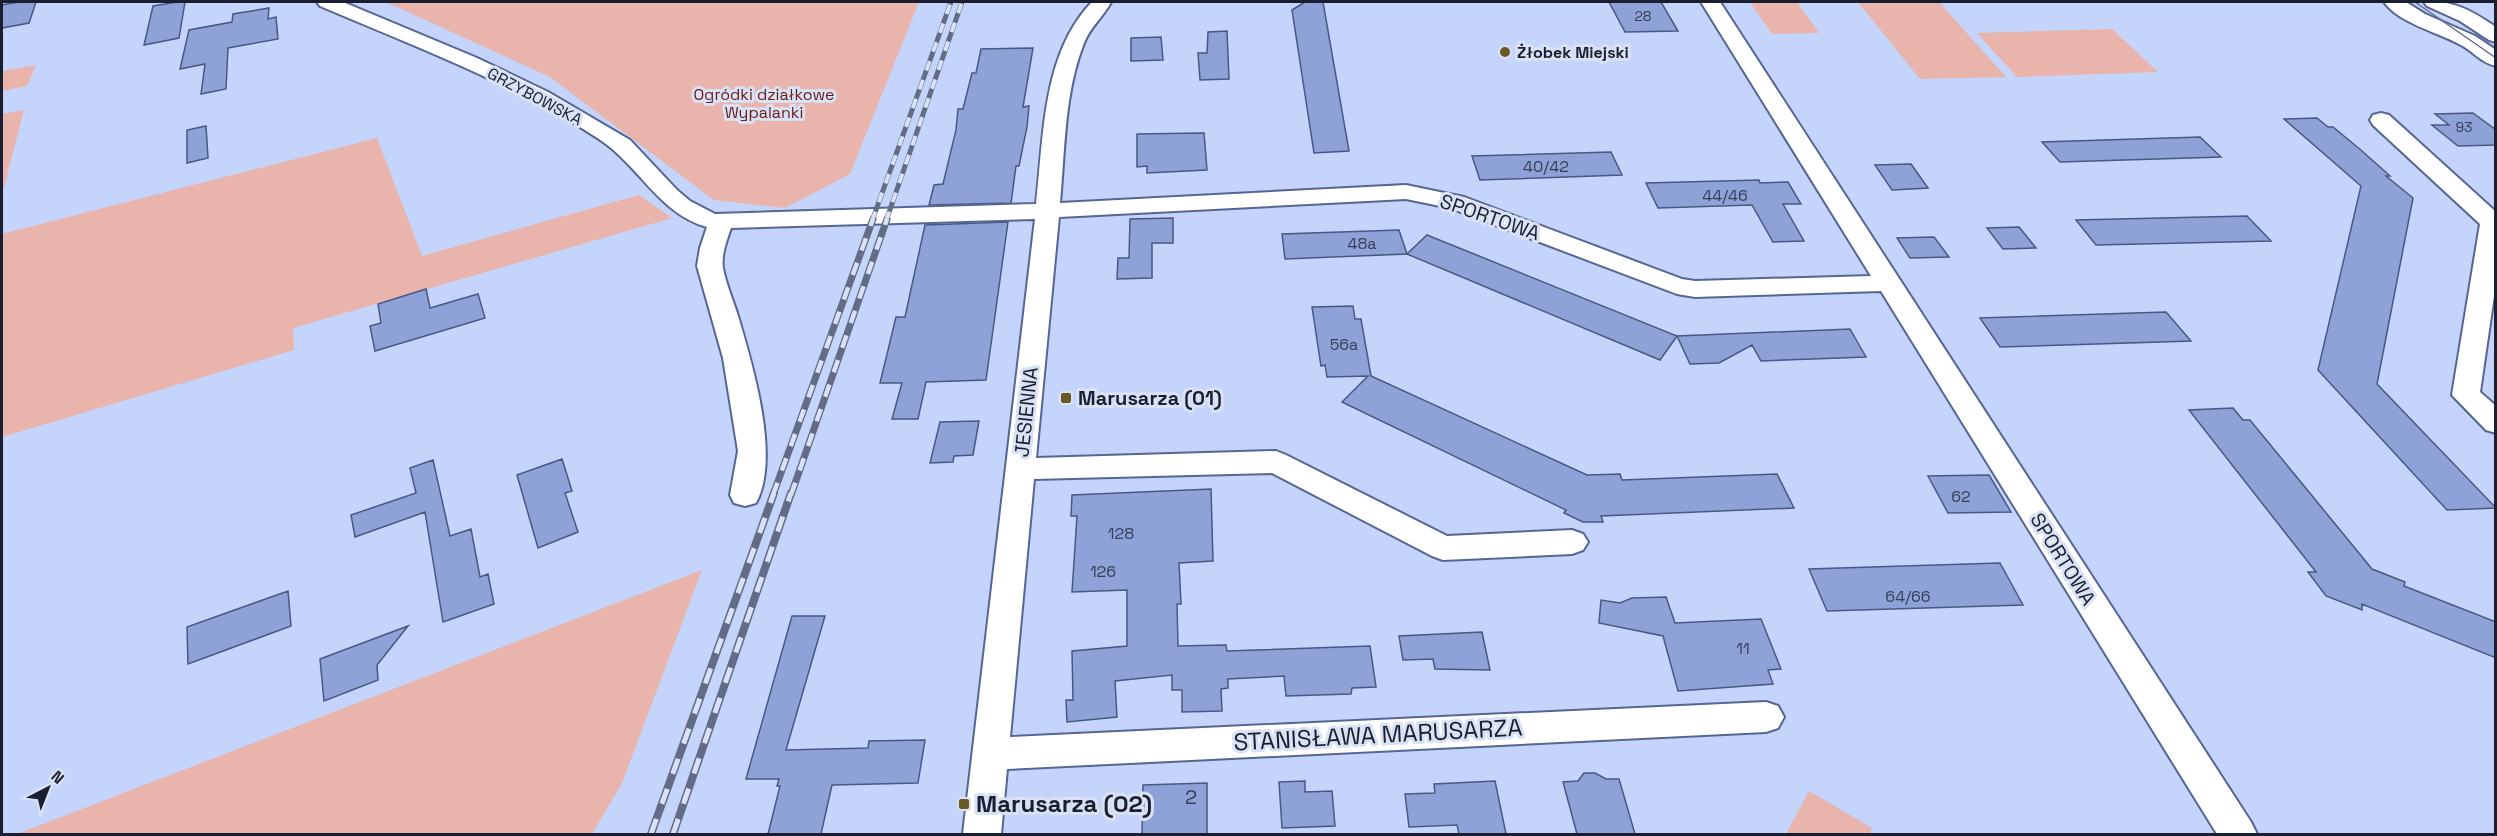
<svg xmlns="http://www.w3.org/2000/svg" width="2497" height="836" viewBox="0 0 2497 836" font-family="'Space Grotesk',sans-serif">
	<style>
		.green { fill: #e8b4ac }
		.building { fill: #8ea2d7; stroke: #495883; stroke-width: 1.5 }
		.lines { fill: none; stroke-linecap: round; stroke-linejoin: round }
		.minor-casing { stroke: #566692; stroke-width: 4 }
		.minor { fill: #fff; fill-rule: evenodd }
		.tram { stroke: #626c87; stroke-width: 1.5 }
		.rail-far2-casing { stroke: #626c87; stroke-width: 5 }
		.rail-far1-casing { stroke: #626c87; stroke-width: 7 }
		.rail-casing { stroke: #626c87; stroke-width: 8 }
		.rail-far2 { stroke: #d9e1f5; stroke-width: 4; stroke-dasharray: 10; stroke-linecap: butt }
		.rail-far1 { stroke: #d9e1f5; stroke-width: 4.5; stroke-dasharray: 13; stroke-linecap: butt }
		.rail { stroke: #d9e1f5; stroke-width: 5; stroke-dasharray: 16; stroke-linecap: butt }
		.poi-dot { fill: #6b5826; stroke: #d9e1f5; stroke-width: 2 }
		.labels { text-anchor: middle; stroke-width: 6; stroke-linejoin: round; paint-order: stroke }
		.far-number-label { font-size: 14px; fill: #36405a }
		.far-poi-label { font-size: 16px; font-weight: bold; fill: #191f31; stroke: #d9e1f5; text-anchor: start }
		.far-park-label { font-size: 16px; fill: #691c17; stroke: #d9e1f5 }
		.far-street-label { font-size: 16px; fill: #191f31; stroke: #d9e1f5 }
		.number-label { font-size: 16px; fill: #36405a }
		.street-label { font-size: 20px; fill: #191f31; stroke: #d9e1f5 }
		.poi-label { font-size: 20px; font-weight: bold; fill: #191f31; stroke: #d9e1f5; text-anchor: start }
		.near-number-label { font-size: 20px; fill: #36405a }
		.near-street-label { font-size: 24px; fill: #191f31; stroke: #d9e1f5 }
		.near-poi-label { font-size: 24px; font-weight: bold; fill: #191f31; stroke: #d9e1f5; text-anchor: start }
	</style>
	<rect width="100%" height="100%" fill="#c4d4fb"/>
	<path class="green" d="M386,2H919L850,174L785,208L714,200L550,77Z
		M1750,2H1797L1819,33L1772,34Z
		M1858,2H1939L2006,77L1920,79Z
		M2112,29L2158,72L2017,77L1977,33Z
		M36,65L27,86L2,91V71Z
		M24,110L2,195V114Z
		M377,138L422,256L639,195L672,218L293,328L294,350L2,437V234Z
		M702,570L622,783L592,834H17Z
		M1809,791L1872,828L1869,834H1786Z"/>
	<path class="building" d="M19,2H36L29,23L2,28V5Z
		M177,2H185L179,38L144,45L153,6Z
		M1305,2H1323L1349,151L1314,153L1292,10Z
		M1609,2H1661L1678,31L1625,32Z
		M269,8L268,19L276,17L278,39L228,48L226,89L201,94L205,64L180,69L189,30L232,22L233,14Z
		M1227,31L1229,79L1200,80L1198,53H1207L1208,32Z
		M1161,37L1163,60L1131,61V38Z
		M1033,48L1023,107L1029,106L1027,127L1019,166H1016L1011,203L929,205L934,185L943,184L956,130L958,109H963L972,73H976L981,49Z
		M2473,113L2496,130V145L2458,146L2432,125H2449L2435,114Z
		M2317,118L2328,127H2333L2362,151L2390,176H2386L2413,198L2377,384L2496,508L2447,510L2318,370L2361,186L2284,119Z
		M206,126L208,158L187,163V130Z
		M1204,133L1207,170L1147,173V166L1137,167V134Z
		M2200,137L2221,157L2060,162L2042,142Z
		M1611,152L1622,175L1480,180L1472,156Z
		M1911,164L1928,188L1892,190L1875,165Z
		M1759,180L1760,183L1788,182L1801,204H1783L1804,241L1773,242L1752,205L1658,208L1646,183Z
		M2247,216L2271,241L2096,245L2076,220Z
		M1173,218V243H1152V278L1117,279L1118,258H1129L1130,219Z
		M1008,222L986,380L926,382L918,419H892L902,383H880L896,317H905L925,225Z
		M2019,227L2036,248L2003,249L1987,228Z
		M1399,230L1407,254L1285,259L1282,234Z
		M1427,235L1677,336L1660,360L1407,254Z
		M1934,237L1949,257L1910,258L1897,238Z
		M426,289L430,308L478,294L485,318L375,351L370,326L381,323L378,304Z
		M1353,306L1355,319H1361L1371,376L1587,475L1620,474L1622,480L1777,474L1794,508L1601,516L1603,522H1583L1564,513L1566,510L1342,402L1368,376L1327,377L1325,365L1321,366L1312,307Z
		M2166,312L2191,341L2000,347L1980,318Z
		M1850,329L1866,357L1761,361L1752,345L1719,363L1690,364L1677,336Z
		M2233,408L2243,420H2250L2372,569L2405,582L2404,586L2496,622V658L2362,604V610L2326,596L2308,572H2316L2189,410Z
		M979,421L973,455L954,456L953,462L930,463L940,422Z
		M562,459L572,491L565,493L578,532L538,548L517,475Z
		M433,460L450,536L471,529L480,577L488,574L494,604L443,622L425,512L355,537L351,515L416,493L410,468Z
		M1989,475L2011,512L1948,513L1928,476Z
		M1211,489L1213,561L1179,563L1181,604H1177L1178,646L1226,645L1227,651L1370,646L1376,687L1352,688L1351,694L1286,696L1284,676L1228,679V688L1221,689L1222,711L1182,712V690H1172V675L1115,681L1117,717L1067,722L1066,700H1073L1072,651L1127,646V590L1072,592L1077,516H1071L1072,495Z
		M2000,563L2023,605L1827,611L1809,569Z
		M288,591L291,626L188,664L187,627Z
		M1666,597L1675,623L1761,619L1781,669L1768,670L1773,684L1678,691L1663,636L1599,623L1601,600L1620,603L1632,598Z
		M792,616H825L786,750L868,748L869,741L925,740L918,783L832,785L821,834H768L780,786H777L779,779H746Z
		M408,626L377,665L378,680L324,701L320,659Z
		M1482,632L1490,670L1435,669L1433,659L1403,660L1399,636Z
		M1584,773H1595L1606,779H1619L1635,834H1577L1563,782L1578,781Z
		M1305,781V792L1332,791L1335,826L1282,828L1279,782Z
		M1495,781L1506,834H1459L1457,825L1409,827L1405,794L1435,793L1434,784Z
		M1207,783V834H1142L1143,785Z"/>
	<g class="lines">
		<defs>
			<path id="minor" d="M317,2H343L477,58L548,92L630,140L677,190L690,201L715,214L1036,204C1044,136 1042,54 1092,2H1111C1104,16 1090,27 1084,43C1064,93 1065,151 1060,203L1406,185L1464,197L1682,279L1695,281L1871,276L1701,2H1720L2251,822L2257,834H2217L1881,291L1695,297L1677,294L1450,208L1406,199L1059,217L1036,458L1276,451L1286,455L1447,536L1572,530L1583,534L1588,542L1583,550L1572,554L1443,560L1432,556L1272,473L1034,479L1010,737L1766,702L1778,706L1784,717L1778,728L1766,732L1007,769L1001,834H963L1035,219L731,228C727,240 721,254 723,268C726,284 733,300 738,316C752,363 781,458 756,503L745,506L734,503L730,495L738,451L723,358L697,266L700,248L707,227C659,214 639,165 599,139C513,83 414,46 320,6Z
				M2384,2H2406L2425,14L2475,36L2496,50V66C2481,63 2472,50 2459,44C2437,32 2399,23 2384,2Z
				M2424,2C2454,0 2472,11 2496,27V42L2489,40L2460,21L2427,6Z
				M2381,113L2389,115L2496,212V282L2480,392L2496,406V433L2486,430L2452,395L2480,224L2373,125L2370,120L2373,115Z"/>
		</defs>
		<use href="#minor" class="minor-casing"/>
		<use href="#minor" class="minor"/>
		<path class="tram" d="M2415,2L2496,58"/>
		<defs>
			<path id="rail-far2" d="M872,221L951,2
				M886,221L962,2"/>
			<path id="rail-far1" d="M773,495L873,219
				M791,495L887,219"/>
			<path id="rail" d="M651,834L774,493
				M673,834L791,493"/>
		</defs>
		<use href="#rail-far2" class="rail-far2-casing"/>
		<use href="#rail-far1" class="rail-far1-casing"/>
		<use href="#rail" class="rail-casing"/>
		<use href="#rail-far2" class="rail-far2"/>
		<use href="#rail-far1" class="rail-far1"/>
		<use href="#rail" class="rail"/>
	</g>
	<g class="poi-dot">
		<circle cx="1505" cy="52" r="6"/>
		<rect x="1060" y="392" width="12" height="12" rx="3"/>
		<rect x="958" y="798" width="12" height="12" rx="3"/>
	</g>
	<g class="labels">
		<g class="far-number-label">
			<text x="1643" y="21">28</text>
			<text x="2464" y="132">93</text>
		</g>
		<g class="far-poi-label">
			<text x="1517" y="58">Żłobek Miejski</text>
		</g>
		<g class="far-park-label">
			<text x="764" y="100">Ogródki działkowe<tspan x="764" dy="18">Wypalanki</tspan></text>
		</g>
		<g class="far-street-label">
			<text transform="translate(535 96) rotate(28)" y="6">GRZYBOWSKA</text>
		</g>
		<g class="number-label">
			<text x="1546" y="172">40/42</text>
			<text x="1725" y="201">44/46</text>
			<text x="1362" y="249">48a</text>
			<text x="1344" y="350">56a</text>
			<text x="1961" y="502">62</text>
			<text x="1121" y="539">128</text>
			<text x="1103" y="577">126</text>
			<text x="1908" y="602">64/66</text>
			<text x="1743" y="654">11</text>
		</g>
		<g class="street-label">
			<text transform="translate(1490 217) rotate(19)" y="7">SPORTOWA</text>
			<text transform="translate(1026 412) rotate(-84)" y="7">JESIENNA</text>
			<text transform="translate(2063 559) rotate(58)" y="7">SPORTOWA</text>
		</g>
		<g class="poi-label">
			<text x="1078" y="405">Marusarza (01)</text>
		</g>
		<g class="near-number-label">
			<text x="1191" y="804">2</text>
		</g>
		<g class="near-street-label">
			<text transform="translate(1378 735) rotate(-3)" y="8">STANISŁAWA MARUSARZA</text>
		</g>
		<g class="near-poi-label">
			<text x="976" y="812">Marusarza (02)</text>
		</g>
	</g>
	<rect width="2497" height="836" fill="none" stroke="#191f31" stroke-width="6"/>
	<g transform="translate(48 788) rotate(42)" stroke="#d9e1f5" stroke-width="4.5" paint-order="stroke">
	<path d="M0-4.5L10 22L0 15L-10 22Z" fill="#191f31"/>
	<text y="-9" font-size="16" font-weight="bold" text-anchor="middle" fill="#191f31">N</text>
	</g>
</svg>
